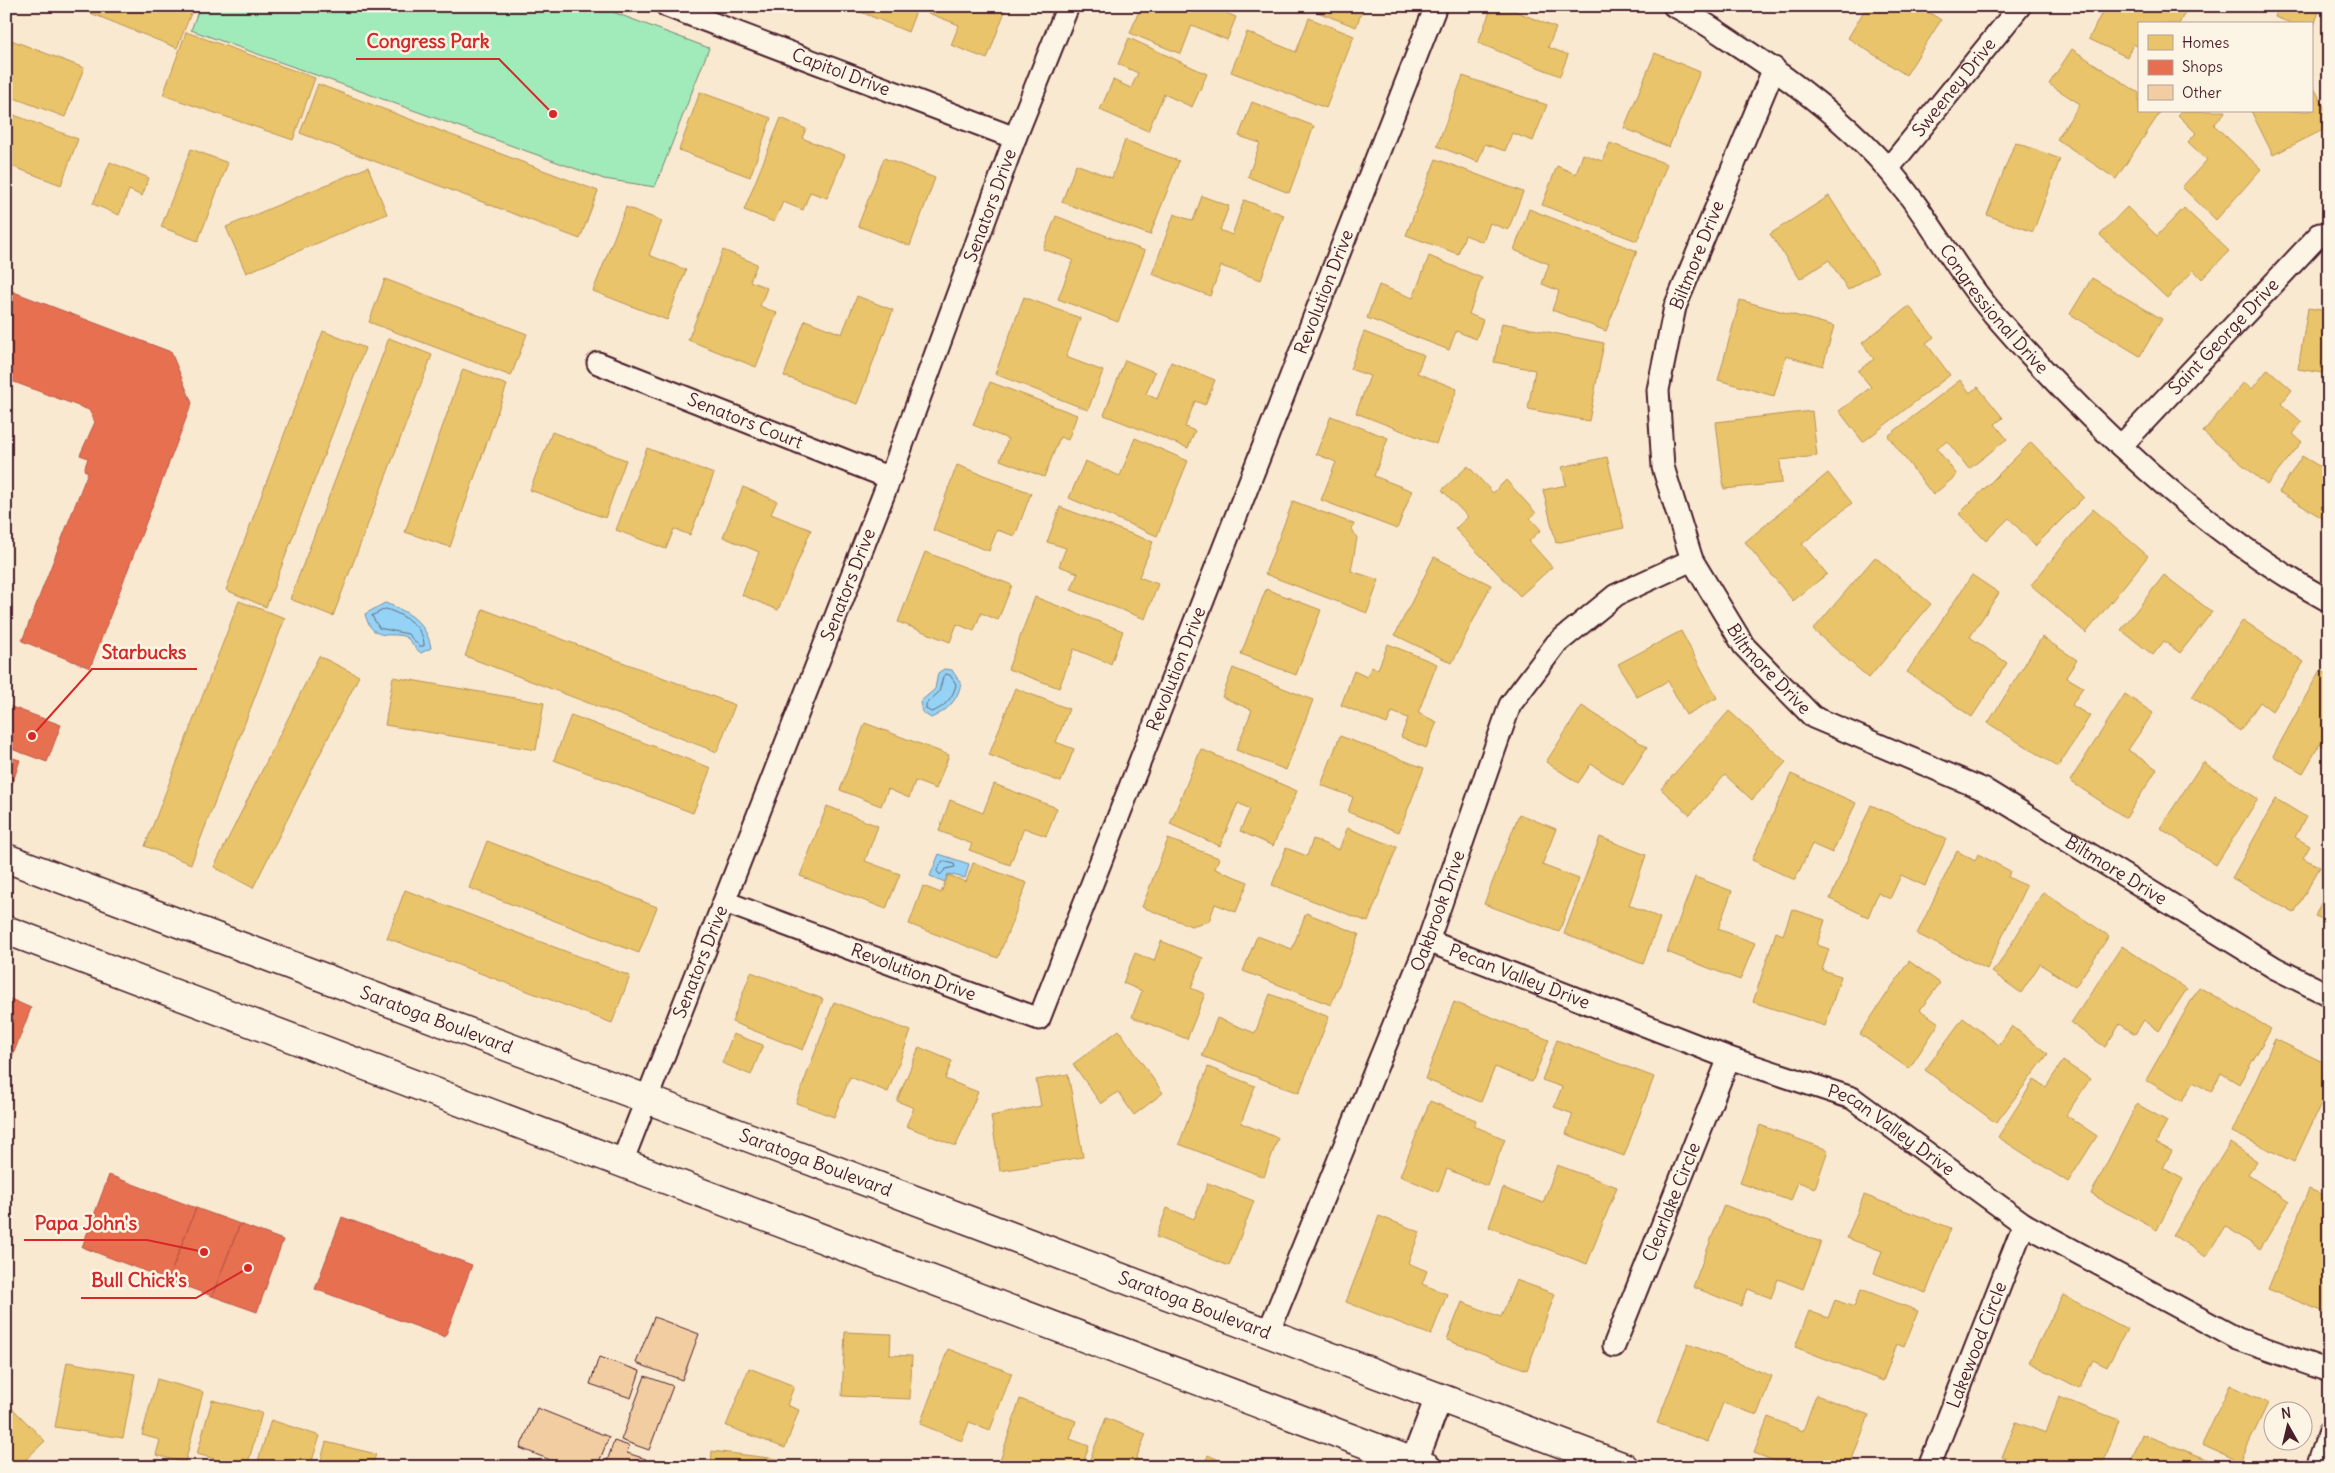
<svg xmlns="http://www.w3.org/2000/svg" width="2335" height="1473" viewBox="0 0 2335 1473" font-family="Delius,sans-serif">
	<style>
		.green { fill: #a1eab9; stroke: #768472 }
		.water { fill: #94d3f5; stroke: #768ba4 }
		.homes { fill: #e9c46a; stroke: #b99257 }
		.shops { fill: #e76f51; stroke: #b85746 }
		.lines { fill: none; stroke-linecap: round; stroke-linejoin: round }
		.shore { stroke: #68677c; stroke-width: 1 }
		.building { fill: #f2cda2; stroke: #4a1f2b }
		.minor-casing { stroke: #4a1f2b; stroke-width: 25 }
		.tertiary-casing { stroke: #4a1f2b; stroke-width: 30 }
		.secondary-casing { stroke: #4a1f2b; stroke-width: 31 }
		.minor { stroke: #fcf5e5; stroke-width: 21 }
		.tertiary { stroke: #fcf5e5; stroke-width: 26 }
		.secondary { stroke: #fcf5e5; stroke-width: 28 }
		.labels { text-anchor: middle; stroke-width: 5; stroke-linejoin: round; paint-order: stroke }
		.street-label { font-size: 18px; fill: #4a1f2b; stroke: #fcf5e5 }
		.leader { fill: none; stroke: #d62828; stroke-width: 2 }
		.callout-dot { fill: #d62828; stroke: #fcf5e5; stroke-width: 2 }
		.callout-label { font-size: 19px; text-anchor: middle; font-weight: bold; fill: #d62828; stroke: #fcf5e5; stroke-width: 5; stroke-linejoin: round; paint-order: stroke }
	</style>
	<rect width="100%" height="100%" fill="#f9e9d1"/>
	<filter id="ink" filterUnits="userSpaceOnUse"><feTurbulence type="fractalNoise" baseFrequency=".02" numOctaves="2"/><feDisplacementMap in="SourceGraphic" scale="10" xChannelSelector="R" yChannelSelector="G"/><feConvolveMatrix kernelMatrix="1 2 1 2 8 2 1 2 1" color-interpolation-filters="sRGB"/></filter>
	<g filter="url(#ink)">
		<path class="green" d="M200,6H597L709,48L655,187L604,179L191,30Z"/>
		<path class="water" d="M385,603C408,611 427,623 431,648L421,653C415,649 412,642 407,638C394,629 373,646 365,614Z
			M944,669L952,670L961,684C957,701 947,711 931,718L922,712L920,702L935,689L938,673Z
			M939,854L969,864L965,878L948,874L945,882L930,876Z"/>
		<path class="homes" d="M73,6H194L177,48Z
			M847,6H918L908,32Z
			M925,6H1007L987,59L951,45L959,25L923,11Z
			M1141,6H1210L1236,17L1227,40L1192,25L1181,54L1130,33Z
			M1302,6H1364L1356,27Z
			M1492,6H1503L1556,28L1548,47L1568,55L1560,76L1478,43Z
			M1867,6H1919L1941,20L1906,75L1848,38Z
			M2095,6H2183L2187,8L2179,24H2139V47L2133,44L2127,57L2089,39L2102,12L2094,8Z
			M2248,6H2264L2262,12Z
			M2279,6H2321L2312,31L2311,24H2293L2275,17Z
			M1309,18L1354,36L1326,108L1231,72L1247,32L1296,52Z
			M186,32L315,78L293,140L163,95Z
			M6,38L84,68L65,117L6,95Z
			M1129,38L1207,74L1192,107L1164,94L1148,131L1100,110L1113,80L1131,88L1138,73L1118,64Z
			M2072,49L2139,93V111H2161L2116,179L2057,139L2080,104L2049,84Z
			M1655,53L1700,72L1669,147L1624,128Z
			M1463,76L1547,105L1533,141L1512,133L1505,151L1485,144L1478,162L1437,146Z
			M2311,82L2329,116V127L2273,155L2251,111H2311Z
			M318,84L598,191L580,239L300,133Z
			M700,92L771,118L750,177L679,150Z
			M1252,102L1314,126L1289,193L1248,177L1260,143L1239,136Z
			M2182,111H2226L2214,125L2261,169L2216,220L2182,187L2207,160L2188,142L2196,133L2178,115Z
			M6,112L78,139L61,185L6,164Z
			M781,118L806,129L802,138L845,155L827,198L810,192L803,210L783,202L774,222L744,210Z
			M1125,140L1179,161L1150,235L1062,202L1076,164L1112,178Z
			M2015,142L2060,159L2033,232L1987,215Z
			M1610,143L1667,164L1637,241L1542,205L1557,166L1576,174L1583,154L1602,161Z
			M191,149L228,163L198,241L161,227Z
			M884,158L935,178L910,246L858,226Z
			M1436,159L1523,192L1508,230L1490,223L1483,242L1465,235L1458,254L1406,235Z
			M110,162L149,178L142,196L129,190L119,215L93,204Z
			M368,167L387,214L246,273L226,227Z
			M1202,196L1229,206L1220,230L1232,235L1244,200L1284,215L1261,280L1221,266L1210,296L1152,274L1174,214L1193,221Z
			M1829,196L1878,272L1848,290L1829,260L1800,279L1770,234Z
			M626,207L662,221L649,255L686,270L667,320L593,291Z
			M2127,207L2157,236L2184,208L2229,251L2202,279L2194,270L2167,298L2100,235Z
			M1529,209L1637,251L1606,331L1552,310L1559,291L1542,284L1549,264L1514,250Z
			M1056,216L1145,251L1118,322L1058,299L1073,260L1043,249Z
			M723,250L757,264L750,281L767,288L760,306L777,313L756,367L688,340Z
			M1429,256L1482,278L1469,314L1483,320L1476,339L1456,331L1449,350L1367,318L1379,285L1413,298Z
			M2092,278L2162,319L2140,356L2070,314Z
			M385,279L527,334L511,376L369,322Z
			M857,296L893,310L857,404L784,376L805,320L842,334Z
			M1024,297L1080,318L1066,357L1103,371L1088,410L995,374Z
			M1740,300L1834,326L1823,366L1786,356L1774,396L1718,380Z
			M1909,306L1934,337L1926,343L1950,375L1863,442L1839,411L1871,387L1858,371L1874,359L1862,343Z
			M2308,308L2329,311V374L2298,369Z
			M1502,323L1604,343L1589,421L1528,409L1535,370L1494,362Z
			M323,331L365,348L266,607L226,590Z
			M1364,332L1424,355L1417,373L1457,389L1436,444L1356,413L1370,376L1350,369Z
			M389,338L432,355L333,616L290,599Z
			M1125,360L1155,372L1146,394L1157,399L1171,362L1215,380L1205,405L1195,401L1185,427L1195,431L1188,448L1104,415Z
			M463,369L507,385L450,547L405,532Z
			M2268,369L2292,390L2281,404L2302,422L2293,434L2302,442L2267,485L2203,432L2244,382L2252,389Z
			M1960,380L1970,393L1978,387L2003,418L1995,424L2007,439L1969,469L1947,441L1937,449L1957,475L1933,495L1888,436Z
			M990,382L1077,415L1068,440L1060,437L1044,477L1000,460L1008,439L973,425Z
			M1812,411L1817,456L1780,460L1782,483L1724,489L1716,422Z
			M1331,416L1388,438L1374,476L1412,491L1397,529L1321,500L1336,462L1316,454Z
			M552,432L626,460L605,518L530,490Z
			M1135,438L1188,461L1157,536L1069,498L1085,461L1120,476Z
			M2031,442L2084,497L2035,546L2009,518L1986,541L1959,514Z
			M647,448L714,474L690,535L674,529L666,549L616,530Z
			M2302,456L2329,472V522L2279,492Z
			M1607,457L1624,528L1556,543L1543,490L1566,485L1562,467Z
			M957,465L1031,493L1015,536L997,530L989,551L933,530Z
			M1468,466L1493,493L1506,480L1536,513L1530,518L1541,530L1529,541L1552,567L1520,596L1455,529L1468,517L1442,490Z
			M1828,473L1852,503L1802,544L1827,574L1793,601L1745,542Z
			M743,487L777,501L771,514L811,530L778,610L742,595L759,552L723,537Z
			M1293,501L1354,524L1352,529L1357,538L1351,571L1379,580L1367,613L1265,574Z
			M1060,507L1153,542L1139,577L1158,584L1145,619L1071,590L1078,573L1059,566L1066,548L1047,542Z
			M2093,509L2148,556L2086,633L2031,585Z
			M925,552L1012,585L998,620L981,613L974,631L957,624L950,642L898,622Z
			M1434,557L1491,585L1452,663L1395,635Z
			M1875,557L1931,604L1869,678L1813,630Z
			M1972,575L1999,593L1970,637L2007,663L1972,717L1907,672Z
			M2164,575L2212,612L2180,653L2164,641L2153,655L2121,630Z
			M1266,589L1321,610L1296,675L1241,654Z
			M1035,597L1123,631L1111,664L1074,649L1059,688L1008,669Z
			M239,601L285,618L191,864L145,846Z
			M483,609L735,705L717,752L465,656Z
			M2243,620L2304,662L2272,711L2260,702L2240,731L2192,697Z
			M1681,631L1717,698L1686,715L1668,681L1637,697L1618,664Z
			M2042,637L2077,660L2066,677L2083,687L2072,705L2090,716L2058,767L1988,723Z
			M1388,644L1437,664L1418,713L1437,722L1426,748L1401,737L1408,718L1392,712L1387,724L1341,705L1354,671L1367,677L1371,667L1378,669Z
			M319,656L359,676L253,888L214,867Z
			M1233,668L1313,700L1286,770L1236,750L1252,710L1222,697Z
			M2320,670L2329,675V749L2320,744L2303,773L2273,756Z
			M393,677L544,703L536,750L385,725Z
			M1015,688L1069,709L1056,742L1074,749L1061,782L989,755Z
			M2125,694L2153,713L2128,750L2157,769L2126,818L2070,781Z
			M1582,706L1647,747L1623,785L1591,764L1578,783L1546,762Z
			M1729,711L1786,762L1752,800L1725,775L1690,815L1661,789Z
			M571,715L711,768L693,813L554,760Z
			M865,723L949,755L936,789L915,781L909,798L888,789L881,806L840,790Z
			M1340,736L1424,768L1399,832L1348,812L1353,797L1321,785Z
			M1201,749L1297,791L1273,846L1240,831L1250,809L1238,803L1220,846L1170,824Z
			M2203,762L2258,799L2216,865L2160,828Z
			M1791,774L1856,803L1832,853L1812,844L1795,880L1752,860Z
			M994,784L1057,808L1046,836L1024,828L1010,865L969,850L972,844L939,831L950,800L983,813Z
			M2276,799L2306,817L2295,837L2310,846L2303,858L2320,867L2294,913L2232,878Z
			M1871,805L1946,839L1925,886L1901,875L1890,899L1878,893L1868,917L1830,899Z
			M827,806L878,826L865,861L900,874L886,909L800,876Z
			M1519,814L1556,829L1542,865L1579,879L1559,932L1484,904Z
			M1347,828L1397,847L1368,922L1272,885L1286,848L1307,856L1313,839L1339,850Z
			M1600,837L1646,855L1629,905L1660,918L1643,964L1564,934Z
			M1168,839L1219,858L1215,869L1248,882L1236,912L1215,904L1209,921L1191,926L1142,907Z
			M487,841L657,907L639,953L469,888Z
			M1957,851L1975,861L1978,854L2010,871L2008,877L2026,886L1987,969L1917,934Z
			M973,863L1027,883L998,958L909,924L923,886L941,893L948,875L966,882Z
			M1695,877L1732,891L1718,929L1755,943L1740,980L1667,952Z
			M2329,886V922L2315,916Z
			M405,890L630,976L612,1023L387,938Z
			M2043,892L2109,936L2075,987L2040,964L2021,993L1992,972L1999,964Z
			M1792,909L1825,920L1817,945L1829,949L1822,970L1841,976L1825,1026L1753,1002L1776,932L1783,935Z
			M1306,913L1359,934L1331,1005L1243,971L1257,936L1292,949Z
			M1161,941L1203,958L1191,988L1205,994L1187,1039L1132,1017L1142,991L1123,983L1135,953L1154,961Z
			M2122,946L2187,989L2159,1031L2144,1020L2135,1034L2120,1024L2105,1047L2071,1023Z
			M1909,961L1940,983L1920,1010L1939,1023L1909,1069L1860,1034Z
			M751,972L823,999L803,1050L732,1022Z
			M2199,987L2271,1029L2239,1084L2221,1073L2211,1092L2193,1082L2182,1101L2146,1080Z
			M1270,994L1329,1017L1299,1093L1202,1056L1217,1018L1255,1033Z
			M834,1002L911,1031L888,1092L850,1077L834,1117L796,1103Z
			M1454,1002L1549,1040L1532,1082L1495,1067L1481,1102L1425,1079Z
			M1963,1018L1999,1045L2012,1026L2048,1054L1996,1123L1925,1070Z
			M1119,1030L1163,1093L1134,1115L1118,1092L1101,1104L1073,1064Z
			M733,1034L763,1045L751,1075L722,1063Z
			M2275,1039L2329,1065V1087L2294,1162L2232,1132Z
			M1557,1040L1654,1077L1624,1156L1566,1134L1573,1114L1554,1107L1562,1087L1542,1080Z
			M919,1047L952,1061L945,1079L978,1092L956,1146L906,1126L914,1108L897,1101Z
			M2063,1061L2090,1079L2066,1115L2097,1136L2068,1182L1998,1137L2034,1080L2046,1087Z
			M1208,1067L1255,1086L1241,1123L1278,1138L1264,1177L1179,1144Z
			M1068,1074L1083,1157L1000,1171L991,1116L1041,1106L1036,1080Z
			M1430,1101L1476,1120L1474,1126L1505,1139L1487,1186L1447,1169L1438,1192L1400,1176Z
			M2137,1104L2167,1121L2156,1143L2172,1151L2163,1168L2183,1179L2157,1230L2091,1194Z
			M1760,1125L1828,1150L1815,1188L1798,1182L1791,1201L1740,1183Z
			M2230,1143L2257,1161L2248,1175L2289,1202L2260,1249L2225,1226L2206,1257L2173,1235Z
			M1557,1165L1617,1187L1587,1264L1489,1227L1503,1188L1543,1203Z
			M1208,1183L1254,1201L1229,1266L1156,1237L1167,1208L1194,1219Z
			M2309,1189L2329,1197V1314L2268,1289Z
			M1864,1195L1951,1228L1926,1293L1874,1273L1882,1251L1847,1238Z
			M1724,1205L1821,1242L1803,1289L1778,1279L1771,1298L1748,1289L1741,1306L1693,1287Z
			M1379,1216L1420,1232L1408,1263L1427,1271L1422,1284L1447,1294L1431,1335L1346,1302Z
			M1516,1280L1555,1294L1527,1370L1447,1340L1462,1302L1501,1317Z
			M1861,1289L1918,1311L1904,1347L1897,1344L1883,1381L1795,1347L1809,1311L1828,1318L1835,1300L1854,1307Z
			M2063,1295L2127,1329L2107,1367L2093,1360L2079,1388L2029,1362Z
			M845,1332L891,1334L890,1355L912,1356L910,1399L842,1396Z
			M1688,1344L1772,1376L1757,1415L1723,1403L1708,1442L1657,1423Z
			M948,1349L1012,1373L990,1430L969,1422L962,1441L920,1424Z
			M67,1362L135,1374L123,1438L55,1427Z
			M749,1368L794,1386L787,1405L799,1410L785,1448L726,1426Z
			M157,1379L203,1392L185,1463L156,1455L160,1440L142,1435Z
			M2230,1385L2268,1403L2240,1462L2202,1445Z
			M1816,1395L1869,1415L1849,1467H1790L1754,1453L1768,1417L1803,1431Z
			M2059,1397L2119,1420L2102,1467H2028L2002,1457L2016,1422L2046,1433Z
			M1020,1399L1076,1421L1070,1439L1089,1446L1082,1467H1014L1000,1461Z
			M212,1400L262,1413L247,1467H213L215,1459L197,1454Z
			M6,1402L45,1441L23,1462L28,1467H6Z
			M1106,1418L1146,1434L1136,1459L1152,1467H1087Z
			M271,1420L320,1436L310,1467H256Z
			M2142,1434L2228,1467H2129Z
			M326,1442L376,1454L372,1467H319Z
			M712,1451L778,1459L777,1467H711Z
			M1208,1455L1234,1467H1204Z"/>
		<path class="shops" d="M6,289L171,352L192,403L90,668L22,641L88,472L84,470L88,458L80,455L95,422L89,410L6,379Z
			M6,705L61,725L47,762L6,747Z
			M6,756L20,760L12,785L6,783Z
			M6,997L31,1008L6,1073Z
			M109,1175L196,1208L168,1280L82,1247Z
			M196,1208L240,1224L212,1296L168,1280Z
			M342,1217L472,1265L445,1337L315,1289Z
			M240,1224L283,1240L257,1312L212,1296Z"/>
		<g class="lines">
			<path class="shore" d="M386,609C402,614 425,627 424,646H419L408,634L379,628L372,616Z
				M946,674L950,675L956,684C954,697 943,709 931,712L926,709V704L939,692L943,677Z
				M943,861L954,864L955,867L946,869L940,875L937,871Z"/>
		</g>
		<path class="building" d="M654,1317L699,1334L682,1380L636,1363Z
			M599,1357L640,1371L631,1398L590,1384Z
			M645,1376L673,1386L649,1450L621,1440Z
			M537,1408L609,1437L597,1467H568L520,1448Z
			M614,1441L629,1446L627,1453L646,1459L643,1467H605Z"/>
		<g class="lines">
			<defs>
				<g id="minor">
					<path id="s1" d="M667,6L1015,138"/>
					<path id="s2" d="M1674,6C1697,17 1718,32 1739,46C1793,81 1845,120 1887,168C1926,212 1953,266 1990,310C2083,418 2204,533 2329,601"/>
					<path id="s3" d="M1774,68L1675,307L1658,390L1663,467L1692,560L1744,646L1813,717L1985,790L2275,968L2329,995"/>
					<path id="s4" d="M1888,169L2020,6"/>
					<path id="s5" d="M598,363L890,478"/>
					<path id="s6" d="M2121,446L2320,234L2329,237"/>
					<path id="s7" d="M725,902L1039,1019L1436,6"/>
					<path id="s8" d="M1428,941L1729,1058L1852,1098L2024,1224L2238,1339L2329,1371"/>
					<path id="s9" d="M622,1162L890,478L1015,138L1068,6"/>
					<path id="s10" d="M1268,1333L1428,941L1510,705L1556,644L1616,595L1692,560"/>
					<path id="s11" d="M1614,1346L1729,1058"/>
					<path id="s12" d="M1929,1467L2024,1224"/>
					<path d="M2317,1467L2329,1432"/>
				</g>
				<path id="tertiary" d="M1412,1467L1439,1397"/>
				<g id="secondary">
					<path id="s13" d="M6,858L1624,1467"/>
					<path d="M6,930L1427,1467"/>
				</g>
			</defs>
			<use href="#minor" class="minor-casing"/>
			<use href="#tertiary" class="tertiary-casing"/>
			<use href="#secondary" class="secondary-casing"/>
			<use href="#minor" class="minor"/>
			<use href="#tertiary" class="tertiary"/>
			<use href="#secondary" class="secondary"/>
		</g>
	</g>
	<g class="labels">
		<g class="street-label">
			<text dy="6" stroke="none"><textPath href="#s1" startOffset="186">Capitol Drive</textPath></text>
			<text dy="6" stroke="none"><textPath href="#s4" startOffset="105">Sweeney Drive</textPath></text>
			<text dy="6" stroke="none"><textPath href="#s9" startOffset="1025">Senators Drive</textPath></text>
			<text transform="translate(1697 255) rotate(-68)" y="6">Biltmore Drive</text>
			<text dy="6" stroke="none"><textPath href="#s7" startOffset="1116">Revolution Drive</textPath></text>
			<text dy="6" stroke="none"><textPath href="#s2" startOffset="446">Congressional Drive</textPath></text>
			<text dy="6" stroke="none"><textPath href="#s6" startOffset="150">Saint George Drive</textPath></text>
			<text dy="6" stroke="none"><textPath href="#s5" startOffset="158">Senators Court</textPath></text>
			<text dy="6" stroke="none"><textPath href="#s9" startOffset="620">Senators Drive</textPath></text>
			<text dy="6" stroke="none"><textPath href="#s3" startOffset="652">Biltmore Drive</textPath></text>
			<text dy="6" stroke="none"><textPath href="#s7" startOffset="711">Revolution Drive</textPath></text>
			<text dy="6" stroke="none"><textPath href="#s3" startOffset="1058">Biltmore Drive</textPath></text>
			<text dy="6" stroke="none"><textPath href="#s10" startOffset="455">Oakbrook Drive</textPath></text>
			<text dy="6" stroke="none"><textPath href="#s9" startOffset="215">Senators Drive</textPath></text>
			<text dy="6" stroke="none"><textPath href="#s7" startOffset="201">Revolution Drive</textPath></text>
			<text dy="6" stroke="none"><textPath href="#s8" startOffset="98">Pecan Valley Drive</textPath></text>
			<text dy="6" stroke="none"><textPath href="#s13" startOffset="460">Saratoga Boulevard</textPath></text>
			<text dy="6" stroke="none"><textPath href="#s8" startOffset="502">Pecan Valley Drive</textPath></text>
			<text dy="6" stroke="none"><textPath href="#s13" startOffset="865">Saratoga Boulevard</textPath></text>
			<text dy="6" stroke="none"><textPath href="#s11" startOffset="155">Clearlake Circle</textPath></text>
			<text dy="6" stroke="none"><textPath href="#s13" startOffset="1270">Saratoga Boulevard</textPath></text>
			<text dy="6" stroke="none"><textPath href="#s12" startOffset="131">Lakewood Circle</textPath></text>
		</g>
	</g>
	<path class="leader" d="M553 114L499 59H356M32 736L92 669H197M204 1252L147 1240H24M248 1268L196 1298H81"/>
	<g class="callout-dot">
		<circle cx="553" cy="114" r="5"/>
		<circle cx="32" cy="736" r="5"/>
		<circle cx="204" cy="1252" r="5"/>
		<circle cx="248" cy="1268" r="5"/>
	</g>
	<g class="callout-label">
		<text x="428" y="48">Congress Park</text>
		<text x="144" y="659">Starbucks</text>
		<text x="86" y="1230">Papa John's</text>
		<text x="139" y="1287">Bull Chick's</text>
	</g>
	<rect width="2335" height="1473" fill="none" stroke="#fcf5e5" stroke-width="25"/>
	<rect x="12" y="12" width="2310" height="1448" fill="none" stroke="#4a1f2b" stroke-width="2" filter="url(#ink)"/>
	<rect x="2138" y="22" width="175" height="90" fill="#fcf5e5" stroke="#b59f9b"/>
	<rect x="2148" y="35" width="25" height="15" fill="#e9c46a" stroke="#b59f9b"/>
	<text x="2182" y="48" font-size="15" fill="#4a1f2b">Homes</text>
	<rect x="2148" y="60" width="25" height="15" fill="#e76f51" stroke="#b59f9b"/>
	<text x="2182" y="72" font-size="15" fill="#4a1f2b">Shops</text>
	<rect x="2148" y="85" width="25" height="15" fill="#f2cda2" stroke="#b59f9b"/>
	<text x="2182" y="98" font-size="15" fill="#4a1f2b">Other</text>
	<g transform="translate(2288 1426) rotate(352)"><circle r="24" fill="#fcf5e5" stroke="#b59f9b"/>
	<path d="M0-4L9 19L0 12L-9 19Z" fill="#4a1f2b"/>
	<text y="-8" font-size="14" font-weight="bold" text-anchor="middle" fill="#4a1f2b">N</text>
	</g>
</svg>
